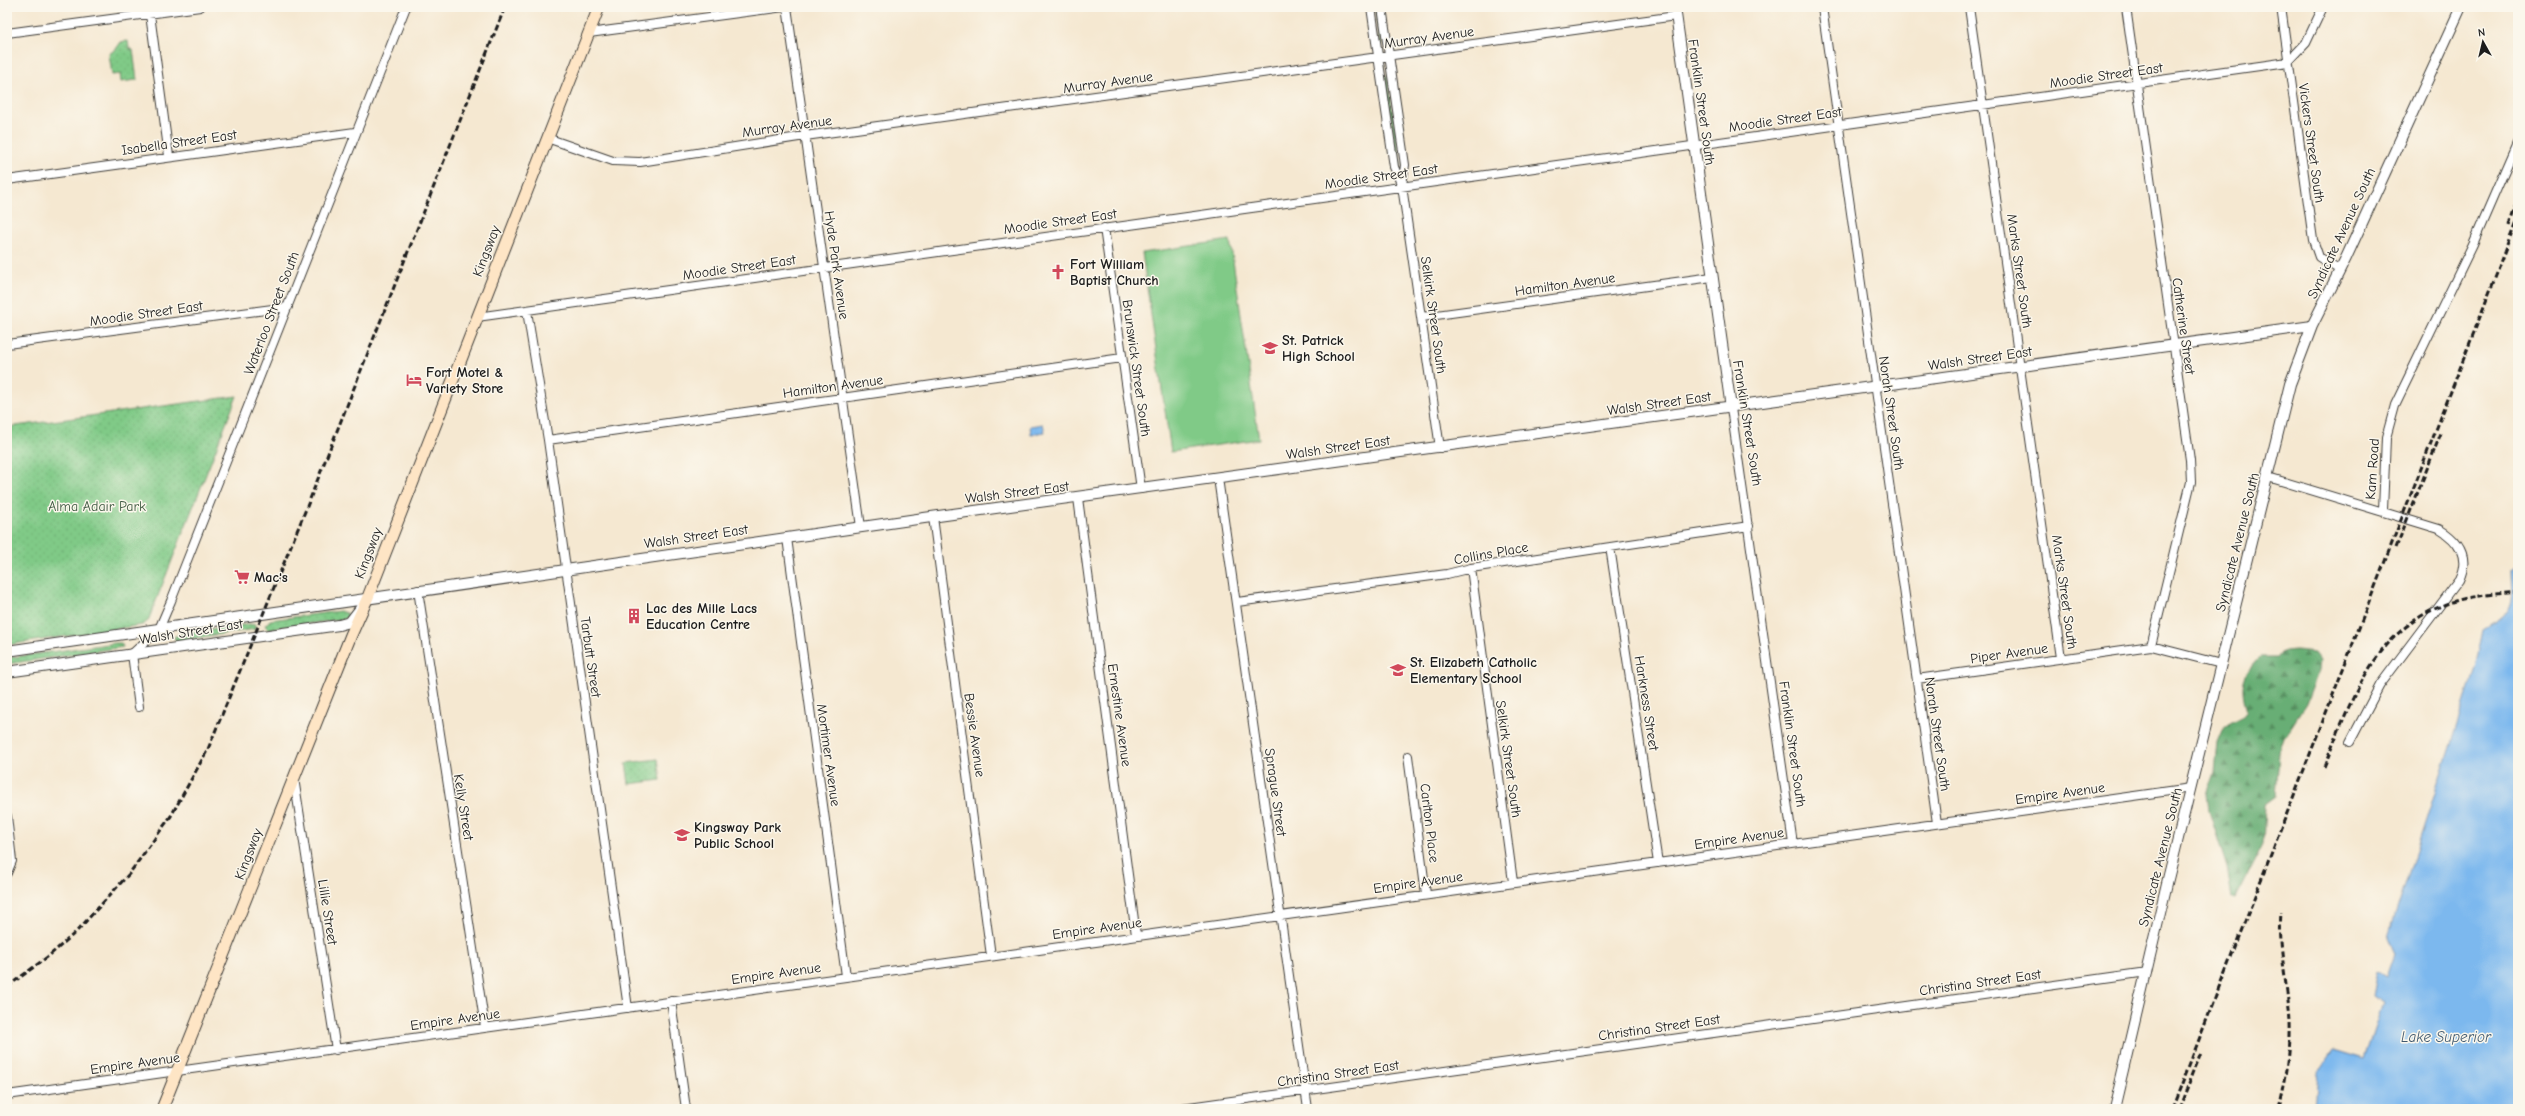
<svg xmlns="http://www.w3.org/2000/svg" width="2525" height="1116" viewBox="0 0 2525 1116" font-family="'Comic Neue',sans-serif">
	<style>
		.grass { fill: url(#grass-dots); stroke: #4e7352 }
		.forest { fill: url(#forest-firs); stroke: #426548 }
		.pitch { fill: #80ca87; stroke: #4e7352 }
		.water { fill: #7cb8ee; stroke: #4c6a85 }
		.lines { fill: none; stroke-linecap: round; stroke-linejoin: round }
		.minor-casing { stroke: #3d3b37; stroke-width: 10 }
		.tertiary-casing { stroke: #3d3b37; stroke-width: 12 }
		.secondary-casing { stroke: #3d3b37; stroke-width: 13 }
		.minor { stroke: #fff; stroke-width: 8 }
		.tertiary { stroke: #fff; stroke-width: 10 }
		.secondary { stroke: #fee5c5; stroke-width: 11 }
		.rail { stroke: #1c1c1c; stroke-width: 3; stroke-dasharray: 6 3; stroke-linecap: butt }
		.labels { text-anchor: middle; stroke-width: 3; stroke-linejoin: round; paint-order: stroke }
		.street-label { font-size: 14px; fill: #1c1c1c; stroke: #fbf7ec }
		.poi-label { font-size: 14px; font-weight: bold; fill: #1c1c1c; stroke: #fbf7ec; text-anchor: start }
		.park-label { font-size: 14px; fill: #3f5941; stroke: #fbf7ec }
		.water-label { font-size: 15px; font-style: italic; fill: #425a70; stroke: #fbf7ec }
	</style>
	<defs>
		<pattern id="grass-dots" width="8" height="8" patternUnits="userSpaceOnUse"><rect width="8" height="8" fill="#80ca87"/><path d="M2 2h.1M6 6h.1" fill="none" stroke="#6ead74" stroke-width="1.8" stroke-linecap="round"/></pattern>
		<pattern id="forest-firs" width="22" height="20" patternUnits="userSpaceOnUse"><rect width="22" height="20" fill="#68ae74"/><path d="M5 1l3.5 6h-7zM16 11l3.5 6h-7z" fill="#558d5e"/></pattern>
	</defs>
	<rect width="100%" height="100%" fill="#fbf7ec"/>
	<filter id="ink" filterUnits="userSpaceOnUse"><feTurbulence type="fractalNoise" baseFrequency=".025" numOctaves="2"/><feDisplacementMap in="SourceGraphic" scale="8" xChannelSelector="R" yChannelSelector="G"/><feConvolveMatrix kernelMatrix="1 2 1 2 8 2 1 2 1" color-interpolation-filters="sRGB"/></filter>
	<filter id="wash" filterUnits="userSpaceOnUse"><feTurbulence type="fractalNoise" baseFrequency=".012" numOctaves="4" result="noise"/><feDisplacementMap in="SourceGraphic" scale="16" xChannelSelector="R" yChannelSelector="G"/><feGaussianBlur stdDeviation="0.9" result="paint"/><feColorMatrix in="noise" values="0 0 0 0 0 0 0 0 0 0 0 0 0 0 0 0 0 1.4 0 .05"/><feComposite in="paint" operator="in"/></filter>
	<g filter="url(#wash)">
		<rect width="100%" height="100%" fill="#f5e8d1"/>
		<path class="grass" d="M1375,7H1378L1382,45L1380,44Z
			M128,41L129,48L133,50L137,80L121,82L120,74L112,75L109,54L116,49L121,42Z
			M1387,75L1401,164L1400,167L1398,166L1385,76Z
			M237,396L148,621L142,625L7,645V421L8,427Z
			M340,611L348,614L345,619L268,629L265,625L270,620Z
			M250,624L255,625V629L176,641L174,637L182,633Z
			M116,643H121L123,647L7,664V658Z
			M658,759L661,780L629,784L626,763Z"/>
		<path class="forest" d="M2296,650L2314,652L2320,660L2319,670L2306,704L2284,738L2279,753L2276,797L2265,805L2263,845L2236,898H2232L2227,868L2209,811L2207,794L2215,772L2218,743L2224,729L2229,723L2243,716L2247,711C2240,686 2241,676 2260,657H2276L2284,651Z"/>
		<path class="pitch" d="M1230,240L1259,439L1171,452L1142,253Z"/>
		<path class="water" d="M1043,424L1045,432L1031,434L1030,426Z
			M2518,566V1109H2315L2318,1073L2334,1050L2364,1059L2383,1003L2372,996L2377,971L2387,977L2395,954L2388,937L2475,669L2483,629C2515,610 2512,605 2511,571Z"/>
	</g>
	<g filter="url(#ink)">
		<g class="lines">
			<defs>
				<path id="minor" d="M149,7L169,156
					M787,7L861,527
					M1371,7L1394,167L1402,186L1440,448
					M1382,7L1405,165L1402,185
					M1822,7L1937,823
					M1969,7L2061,658
					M2126,7L2190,460L2191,482L2151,646
					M2281,7L2313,240L2319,257L2340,270
					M7,33L200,7
					M589,33L784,7
					M2288,62L2306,43L2323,7
					M547,138L613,161L640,162L805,136L1676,16
					M7,180L355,132
					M1104,228L1141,489
					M527,311L548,440L628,1008
					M477,317L2288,62
					M1422,317L1712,277
					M7,344L288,307
					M1731,408L1793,844
					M548,440L1122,358
					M2268,477L2439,529C2459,541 2470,557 2459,580L2380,685L2350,742
					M1218,478L1308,1109
					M1078,498L1136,935
					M2383,510L2386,438L2395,405L2473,244L2518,140
					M933,517L991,956
					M787,538L846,976
					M1610,547L1658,863
					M1471,568L1513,882
					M418,590L485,1027
					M1237,602L1447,574L1471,568L1749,526
					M1917,679L2151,646L2221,664
					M139,707L132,654L159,629L171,601L406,7
					M1408,756L1426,894
					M294,778L336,1050
					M7,816L12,861L7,873
					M671,1001L686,1109
					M7,1095L2191,788
					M1175,1109L2147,972"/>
				<path id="tertiary" d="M1675,7L1731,408
					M7,651L924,518L2312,326
					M7,672L339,625L350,622L360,609
					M2114,1109L2168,879L2290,384L2312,326L2346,258L2461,7"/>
				<path id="secondary" d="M162,1109L351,635L368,597L599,7"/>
			</defs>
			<use href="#minor" class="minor-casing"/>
			<use href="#tertiary" class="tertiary-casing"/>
			<use href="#secondary" class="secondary-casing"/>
			<use href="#minor" class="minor"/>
			<use href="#tertiary" class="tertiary"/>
			<use href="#secondary" class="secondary"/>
			<path class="rail" d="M2510,225L2518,201
				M2396,548L2441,433
				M2324,767C2352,698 2375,626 2455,601C2475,595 2497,594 2518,592
				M7,987L50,955L77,931L129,874L171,816L208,749L306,509L505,7
				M2172,1109L2518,219
				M2179,1109L2201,1052
				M2279,1109C2286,1081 2291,1051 2290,1021C2288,984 2278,950 2281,912"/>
		</g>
	</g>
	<defs>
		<symbol id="church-bare" viewBox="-9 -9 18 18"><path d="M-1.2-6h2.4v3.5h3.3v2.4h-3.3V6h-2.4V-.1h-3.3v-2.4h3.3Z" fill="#d1495b" stroke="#fbf7ec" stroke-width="2.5" paint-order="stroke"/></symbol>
		<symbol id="school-bare" viewBox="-9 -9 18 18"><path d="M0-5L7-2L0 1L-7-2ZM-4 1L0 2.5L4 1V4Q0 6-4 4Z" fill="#d1495b" stroke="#fbf7ec" stroke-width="2.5" paint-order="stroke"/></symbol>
		<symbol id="hotel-bare" viewBox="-9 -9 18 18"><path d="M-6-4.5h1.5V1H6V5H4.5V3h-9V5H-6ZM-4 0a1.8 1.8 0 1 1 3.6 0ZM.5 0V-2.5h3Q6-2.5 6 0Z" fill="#d1495b" stroke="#fbf7ec" stroke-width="2.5" paint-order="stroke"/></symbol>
		<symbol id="supermarket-bare" viewBox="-9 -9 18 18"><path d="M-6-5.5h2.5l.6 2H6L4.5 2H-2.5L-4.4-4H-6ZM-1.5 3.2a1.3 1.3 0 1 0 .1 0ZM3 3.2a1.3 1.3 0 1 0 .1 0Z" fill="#d1495b" stroke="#fbf7ec" stroke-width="2.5" paint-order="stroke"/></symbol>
		<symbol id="building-bare" viewBox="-9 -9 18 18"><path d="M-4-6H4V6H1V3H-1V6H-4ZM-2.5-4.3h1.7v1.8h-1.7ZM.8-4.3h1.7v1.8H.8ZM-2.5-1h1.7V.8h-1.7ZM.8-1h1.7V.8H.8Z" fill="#d1495b" stroke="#fbf7ec" stroke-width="2.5" paint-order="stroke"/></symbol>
	</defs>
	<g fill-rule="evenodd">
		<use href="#church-bare" x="1047" y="261" width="22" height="22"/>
		<use href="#school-bare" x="1259" y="337" width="22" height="22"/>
		<use href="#hotel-bare" x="403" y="369" width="22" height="22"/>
		<use href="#supermarket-bare" x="231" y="566" width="22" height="22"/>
		<use href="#building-bare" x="623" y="605" width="22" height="22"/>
		<use href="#school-bare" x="1387" y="659" width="22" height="22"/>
		<use href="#school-bare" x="671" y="824" width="22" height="22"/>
	</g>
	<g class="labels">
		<g class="street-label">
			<text transform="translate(1429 37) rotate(-8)" y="5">Murray Avenue</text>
			<text transform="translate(2106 75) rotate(-8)" y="5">Moodie Street East</text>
			<text transform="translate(1108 82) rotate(-8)" y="5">Murray Avenue</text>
			<text transform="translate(1702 102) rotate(82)" y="5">Franklin Street South</text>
			<text transform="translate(1785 119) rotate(-8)" y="5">Moodie Street East</text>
			<text transform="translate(787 126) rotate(-8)" y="5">Murray Avenue</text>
			<text transform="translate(179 142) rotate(-8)" y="5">Isabella Street East</text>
			<text transform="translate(2312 143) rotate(82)" y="5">Vickers Street South</text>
			<text transform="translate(1381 176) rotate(-8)" y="5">Moodie Street East</text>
			<text transform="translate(1060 221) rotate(-8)" y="5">Moodie Street East</text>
			<text transform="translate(2341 233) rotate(-65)" y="5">Syndicate Avenue South</text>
			<text transform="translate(486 251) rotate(-69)" y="5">Kingsway</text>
			<text transform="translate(837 265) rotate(82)" y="5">Hyde Park Avenue</text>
			<text transform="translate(739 267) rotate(-8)" y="5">Moodie Street East</text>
			<text transform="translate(2020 271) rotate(82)" y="5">Marks Street South</text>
			<text transform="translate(1565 284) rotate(-8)" y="5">Hamilton Avenue</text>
			<text transform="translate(146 313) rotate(-8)" y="5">Moodie Street East</text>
			<text transform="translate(271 313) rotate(-69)" y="5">Waterloo Street South</text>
			<text transform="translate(1434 315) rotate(82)" y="5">Selkirk Street South</text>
			<text transform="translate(2184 326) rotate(82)" y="5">Catherine Street</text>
			<text transform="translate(1980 358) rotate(-8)" y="5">Walsh Street East</text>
			<text transform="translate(1137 368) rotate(82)" y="5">Brunswick Street South</text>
			<text transform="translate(833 386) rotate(-8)" y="5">Hamilton Avenue</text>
			<text transform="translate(1659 403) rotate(-8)" y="5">Walsh Street East</text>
			<text transform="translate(1892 413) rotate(82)" y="5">Norah Street South</text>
			<text transform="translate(1748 423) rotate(81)" y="5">Franklin Street South</text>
			<text transform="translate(1338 447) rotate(-8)" y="5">Walsh Street East</text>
			<text transform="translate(2372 469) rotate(-86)" y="5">Kam Road</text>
			<text transform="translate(1017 492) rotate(-7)" y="5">Walsh Street East</text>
			<text transform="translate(696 536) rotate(-8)" y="5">Walsh Street East</text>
			<text transform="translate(2237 542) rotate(-76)" y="5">Syndicate Avenue South</text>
			<text transform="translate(368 553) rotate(-69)" y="5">Kingsway</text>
			<text transform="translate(1491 553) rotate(-10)" y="5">Collins Place</text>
			<text transform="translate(2065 592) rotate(82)" y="5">Marks Street South</text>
			<text transform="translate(191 631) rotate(-9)" y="5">Walsh Street East</text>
			<text transform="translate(2009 653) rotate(-8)" y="5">Piper Avenue</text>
			<text transform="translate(591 657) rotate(82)" y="5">Tarbutt Street</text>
			<text transform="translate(1647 703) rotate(81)" y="5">Harkness Street</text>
			<text transform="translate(1120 715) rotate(82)" y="5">Ernestine Avenue</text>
			<text transform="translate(1938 734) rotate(82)" y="5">Norah Street South</text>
			<text transform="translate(975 735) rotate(82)" y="5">Bessie Avenue</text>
			<text transform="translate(1793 744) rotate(82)" y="5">Franklin Street South</text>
			<text transform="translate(829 755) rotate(82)" y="5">Mortimer Avenue</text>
			<text transform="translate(1509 759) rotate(82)" y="5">Selkirk Street South</text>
			<text transform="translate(1276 792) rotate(82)" y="5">Sprague Street</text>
			<text transform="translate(2060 793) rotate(-8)" y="5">Empire Avenue</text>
			<text transform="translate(464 807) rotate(81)" y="5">Kelly Street</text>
			<text transform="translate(1430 823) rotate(83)" y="5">Carlton Place</text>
			<text transform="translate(1739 838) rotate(-8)" y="5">Empire Avenue</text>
			<text transform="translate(248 854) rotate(-69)" y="5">Kingsway</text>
			<text transform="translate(2160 857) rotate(-76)" y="5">Syndicate Avenue South</text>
			<text transform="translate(1418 882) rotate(-8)" y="5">Empire Avenue</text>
			<text transform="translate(328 912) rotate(81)" y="5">Lillie Street</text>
			<text transform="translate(1097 928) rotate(-8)" y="5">Empire Avenue</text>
			<text transform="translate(776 973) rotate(-8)" y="5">Empire Avenue</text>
			<text transform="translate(1980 982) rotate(-8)" y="5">Christina Street East</text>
			<text transform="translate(455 1019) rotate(-8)" y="5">Empire Avenue</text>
			<text transform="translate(1659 1027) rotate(-8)" y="5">Christina Street East</text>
			<text transform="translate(135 1063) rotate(-8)" y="5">Empire Avenue</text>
			<text transform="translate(1338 1073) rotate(-8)" y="5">Christina Street East</text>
		</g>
		<g class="poi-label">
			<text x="1070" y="269">Fort William<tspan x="1070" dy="16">Baptist Church</tspan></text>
			<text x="1282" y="345">St. Patrick<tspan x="1282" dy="16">High School</tspan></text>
			<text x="426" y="377">Fort Motel &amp;<tspan x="426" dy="16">Variety Store</tspan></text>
			<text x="254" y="582">Mac's</text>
			<text x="646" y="613">Lac des Mille Lacs<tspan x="646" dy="16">Education Centre</tspan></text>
			<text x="1410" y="667">St. Elizabeth Catholic<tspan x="1410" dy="16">Elementary School</tspan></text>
			<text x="694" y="832">Kingsway Park<tspan x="694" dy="16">Public School</tspan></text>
		</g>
		<g class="park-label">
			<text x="97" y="511">Alma Adair Park</text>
		</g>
		<g class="water-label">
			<text x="2446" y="1042">Lake Superior</text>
		</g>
	</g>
	<rect width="2525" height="1116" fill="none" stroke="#fbf7ec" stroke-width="24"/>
	<g transform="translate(2483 42) rotate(352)" stroke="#fbf7ec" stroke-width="3" paint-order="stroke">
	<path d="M0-3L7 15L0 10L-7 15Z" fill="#1c1c1c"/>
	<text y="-6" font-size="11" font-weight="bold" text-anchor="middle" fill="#1c1c1c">N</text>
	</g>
</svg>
